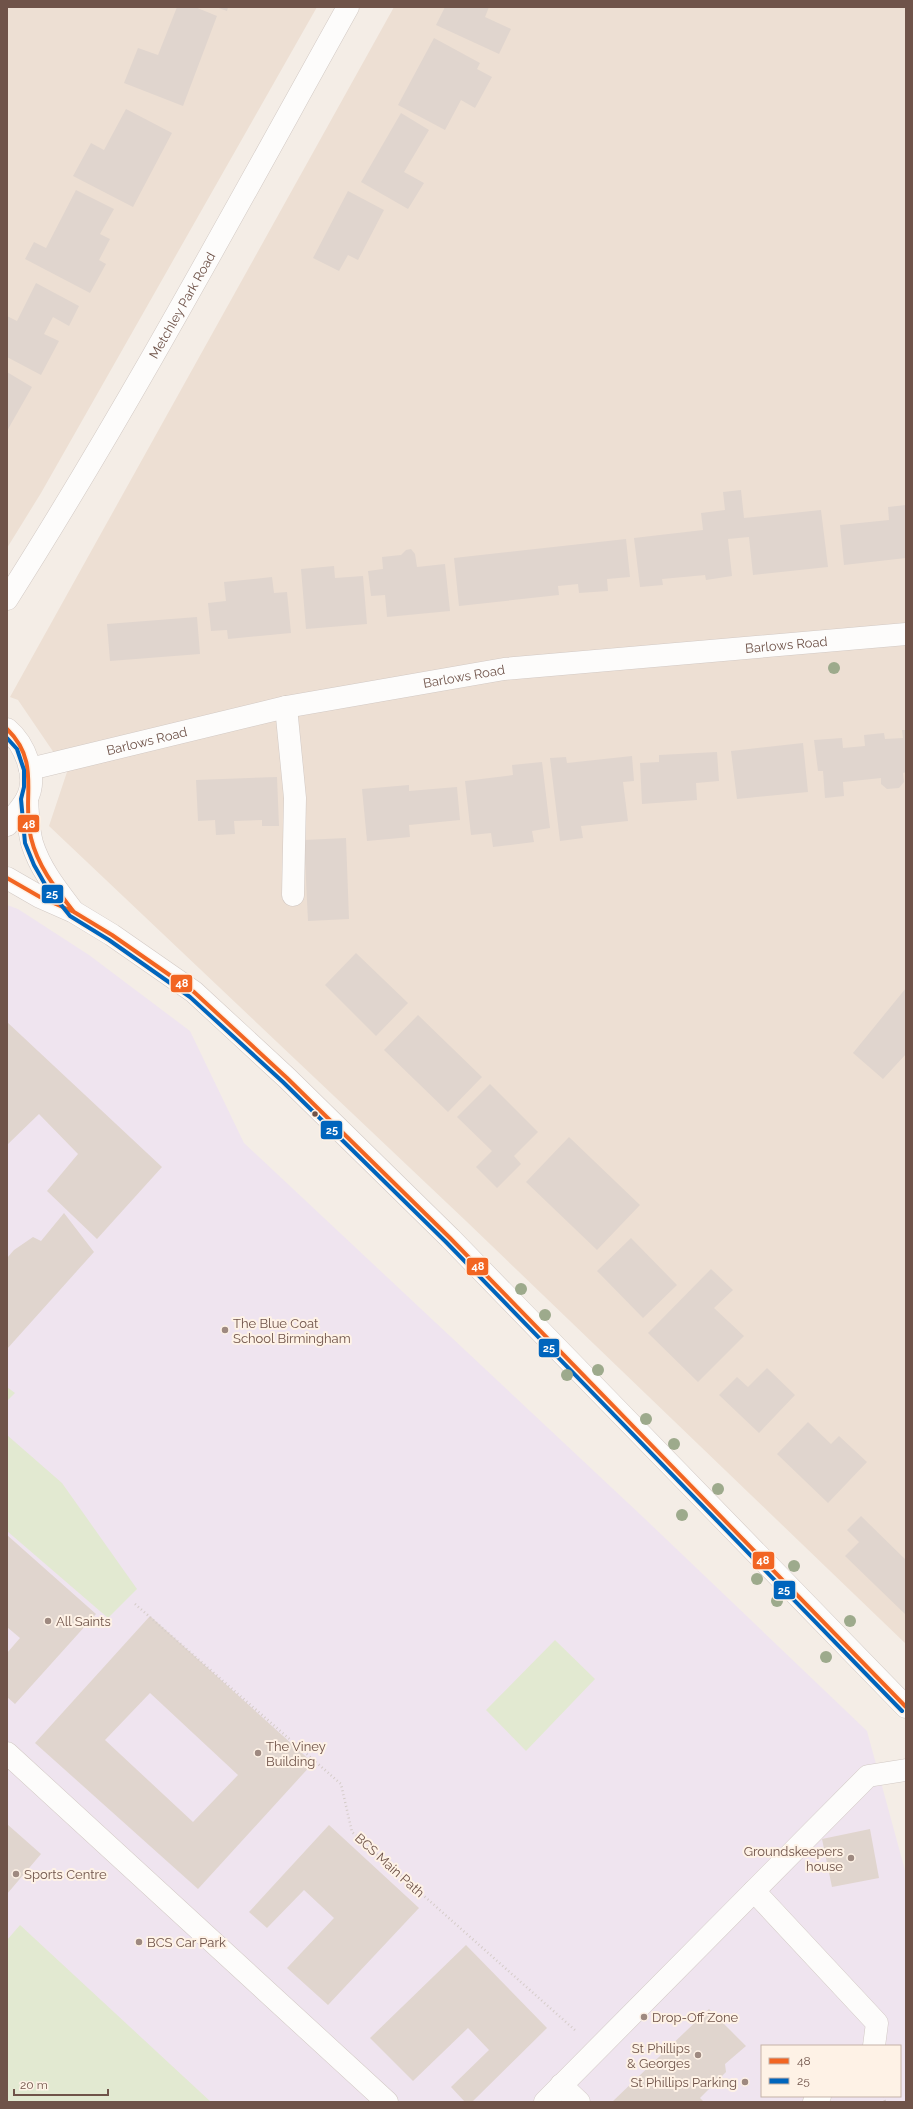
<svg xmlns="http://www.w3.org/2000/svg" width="913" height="2109" viewBox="0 0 913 2109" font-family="Raleway,sans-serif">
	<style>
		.residential { fill: #eddfd3 }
		.education { fill: #efe4ef; fill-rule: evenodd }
		.green { fill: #e2e9d1 }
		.building { fill: #e0d5ce; fill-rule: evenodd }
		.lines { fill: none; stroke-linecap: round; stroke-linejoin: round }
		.minor-casing { stroke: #d2c9c4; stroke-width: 23 }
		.path { stroke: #d5ccc9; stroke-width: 2.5; stroke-dasharray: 1 3; stroke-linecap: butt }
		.minor { stroke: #fdfcfb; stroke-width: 22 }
		.bus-1-casing { stroke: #fef2e6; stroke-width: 7 }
		.bus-2-casing { stroke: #fef2e6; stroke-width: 7 }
		.bus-1 { stroke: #f26522; stroke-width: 4 }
		.bus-2 { stroke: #0065bd; stroke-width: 4 }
		.tree { fill: #9daa8c }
		.bus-dot { fill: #6f5349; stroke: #fef2e6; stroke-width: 1.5 }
		.poi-dot { fill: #9e8980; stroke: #fef2e6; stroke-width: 1.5 }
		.labels { text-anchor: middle; stroke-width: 4; stroke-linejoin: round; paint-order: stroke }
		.street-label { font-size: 13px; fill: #6f5349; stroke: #fef2e6 }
		.poi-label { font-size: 13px; fill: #6f5349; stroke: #fef2e6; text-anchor: start }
		.line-badge { stroke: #fef2e6; stroke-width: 1.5 }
		.badge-label { font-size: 11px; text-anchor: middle; font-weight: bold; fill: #fff }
	</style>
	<rect width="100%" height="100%" fill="#f4ede6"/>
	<path class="residential" d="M7,7H317L41,493L7,548Z
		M394,7H906V1644L466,1221L49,826L67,772L18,700L10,697Z"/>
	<path class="education" d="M7,905L18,909L89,955L190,1031L244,1143L643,1517L867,1731L906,1874V2102H7ZM762,2046H900V2096H762Z"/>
	<path class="green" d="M7,1387L15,1393L7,1401Z
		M7,1435L62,1483L137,1589L108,1618L7,1531Z
		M555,1640L595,1679L526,1751L486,1710Z
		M20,1925L211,2102H7V1940Z"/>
	<path class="building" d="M177,7H195L217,16L183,106L124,83L138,48L158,55Z
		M216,7H228L227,11Z
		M445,7H489L485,17L511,29L499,54L436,25Z
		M434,38L480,63L477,69L492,77L475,108L461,100L445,130L398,105Z
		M126,109L172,133L133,207L73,176L91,143L104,150Z
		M401,113L429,130L404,172L424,183L408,209L361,182Z
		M76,190L114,209L100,234L110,239L99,260L106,264L90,293L25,259L34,242L46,248Z
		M348,191L384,210L358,260L348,255L339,271L313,258Z
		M36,283L79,306L69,326L53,317L44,334L59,341L41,375L7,357V316L17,321Z
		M7,372L32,387L7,431Z
		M741,490L744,518L821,510L828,567L753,575L749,537L728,539L732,576L706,580L705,575L662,579L663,585L640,587L634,538L703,530L701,513L725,510L723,492Z
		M906,505V558L844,565L840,525L889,520L888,507Z
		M626,539L630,577L607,579L608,591L579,593L578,584L558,586L559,595L459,606L454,558Z
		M411,549L415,554L417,567L445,564L450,611L387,617L385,595L371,596L368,571L383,569L382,557L401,555L406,550Z
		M334,566L335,578L363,576L367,624L306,629L301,569Z
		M272,577L274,593L287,592L291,633L228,639L227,630L211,631L208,603L226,601L224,582Z
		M197,617L200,654L110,661L107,624Z
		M902,730H906V772L903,773L904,782L899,788L887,789L881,784V778L843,782L844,796L825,798L823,771H818L814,740L842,738L843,748L865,746L864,735L884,733L885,739L903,738Z
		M803,743L808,792L737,799L731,751Z
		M717,752L719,781L696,783L697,800L642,804L640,763L659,762V755Z
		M632,756L634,781L623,782L628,821L581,826L583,838L560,841L550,758L566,757L567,763Z
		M542,762L550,828L532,831L534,842L493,847L491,833L471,835L465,781L513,775L512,765Z
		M277,777L279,826H262V820L234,821L235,834L216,835L215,820L198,821L196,780Z
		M409,785V791L457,787L460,820L409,825L410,837L367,841L362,789Z
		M346,838L349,919L308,921L304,840Z
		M356,953L408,1003L376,1036L325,985Z
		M906,988V1054L883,1079L853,1053Z
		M418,1015L482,1077L448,1112L384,1050Z
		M7,1022L162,1167L97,1239L47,1191L78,1154L39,1114L7,1145Z
		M490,1084L538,1132L514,1156L521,1164L497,1188L476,1167L492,1151L457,1117Z
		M569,1137L640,1205L597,1250L526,1182Z
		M64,1213L94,1252L7,1349V1258L14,1250L33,1237L41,1241Z
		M631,1238L677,1285L643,1318L597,1271Z
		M711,1269L733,1290L714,1308L744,1336L698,1382L648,1333Z
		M767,1368L795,1395L759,1433L719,1395L737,1377L748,1387Z
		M808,1422L831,1444L839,1436L867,1462L828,1503L777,1454Z
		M861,1516L906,1560V1615L845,1556L859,1542L847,1530Z
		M7,1535L96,1614L15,1704L7,1697V1653L20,1638L7,1627Z
		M150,1616L313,1763L198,1889L35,1743ZM150,1693L238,1775L193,1822L105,1740Z
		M7,1824L41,1854L7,1894Z
		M329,1825L419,1908L328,2005L287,1968L334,1918L304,1890L267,1928L249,1912Z
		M870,1829L879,1878L832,1887L822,1839Z
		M466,1945L547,2028L472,2102H465L451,2087L489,2050L468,2028L413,2081L370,2038Z
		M709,2009L746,2046L725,2064L726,2072L700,2098L704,2102H612Z"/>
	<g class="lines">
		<defs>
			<g id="minor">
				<path id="s1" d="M7,599C129,407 237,206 348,7"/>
				<path d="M286,707L295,798L293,895"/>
				<path d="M7,729C25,744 39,778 26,800C21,809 13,817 7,825"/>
				<path id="s2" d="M30,769L286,707L504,669L906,634"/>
				<path d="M27,799C28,813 28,829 32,843C40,869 57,890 73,911"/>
				<path d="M7,878L40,897L74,912L112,935L194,992L287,1078L450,1238L906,1707"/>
				<path d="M7,1753L387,2102"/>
				<path d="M754,1891L877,2023L874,2046"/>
				<path d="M561,2085L579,2102"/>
				<path d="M545,2102L868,1776L906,1770"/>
				<path d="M814,2102L820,2096"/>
			</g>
		</defs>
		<use href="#minor" class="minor-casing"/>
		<path class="path" d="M135,1604L341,1784L352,1832L576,2031
			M884,2096L885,2102"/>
		<use href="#minor" class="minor"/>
		<defs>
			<path id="bus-1" d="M7,729C42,763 21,797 31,838C38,867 56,889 74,912
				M7,878L40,897L74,912L112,935L194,992L287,1078L450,1238L906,1707"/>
			<path id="bus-2" d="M7,738L17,749L24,770V787L21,799L25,843L34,865L46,886L70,916L109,940L190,997L283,1082L446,1242L902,1711"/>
		</defs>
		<use href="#bus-1" class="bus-1-casing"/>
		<use href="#bus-2" class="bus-2-casing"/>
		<use href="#bus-1" class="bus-1"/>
		<use href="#bus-2" class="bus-2"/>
	</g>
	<g class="tree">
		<circle cx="834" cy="668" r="6"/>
		<circle cx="521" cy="1289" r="6"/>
		<circle cx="545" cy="1315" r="6"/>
		<circle cx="598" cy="1370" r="6"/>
		<circle cx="567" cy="1375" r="6"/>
		<circle cx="646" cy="1419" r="6"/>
		<circle cx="674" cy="1444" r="6"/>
		<circle cx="718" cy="1489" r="6"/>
		<circle cx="682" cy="1515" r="6"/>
		<circle cx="794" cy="1566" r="6"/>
		<circle cx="757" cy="1579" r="6"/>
		<circle cx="777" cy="1601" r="6"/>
		<circle cx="850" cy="1621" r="6"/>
		<circle cx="826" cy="1657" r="6"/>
	</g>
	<circle class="bus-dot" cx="315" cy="1114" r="3.5"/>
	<g class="poi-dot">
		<circle cx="225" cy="1330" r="4"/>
		<circle cx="48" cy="1621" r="4"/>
		<circle cx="258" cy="1753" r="4"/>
		<circle cx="851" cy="1858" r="4"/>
		<circle cx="16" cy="1874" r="4"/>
		<circle cx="139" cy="1942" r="4"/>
		<circle cx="644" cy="2017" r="4"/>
		<circle cx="698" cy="2055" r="4"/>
		<circle cx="745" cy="2082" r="4"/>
	</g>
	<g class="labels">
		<g class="street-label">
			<text dy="5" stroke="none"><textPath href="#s1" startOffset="342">Metchley Park Road</textPath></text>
			<text dy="5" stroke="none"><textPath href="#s2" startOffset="768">Barlows Road</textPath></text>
			<text dy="5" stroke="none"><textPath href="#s2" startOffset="444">Barlows Road</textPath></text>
			<text dy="5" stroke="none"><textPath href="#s2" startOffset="120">Barlows Road</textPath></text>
			<text transform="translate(390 1865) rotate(42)" y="5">BCS Main Path</text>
		</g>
		<g class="poi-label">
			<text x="233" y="1328">The Blue Coat<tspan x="233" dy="15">School Birmingham</tspan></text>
			<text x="56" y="1626">All Saints</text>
			<text x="266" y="1751">The Viney<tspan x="266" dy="15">Building</tspan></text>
			<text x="843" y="1856" text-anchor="end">Groundskeepers<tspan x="843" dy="15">house</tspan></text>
			<text x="24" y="1879">Sports Centre</text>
			<text x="147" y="1947">BCS Car Park</text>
			<text x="652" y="2022">Drop-Off Zone</text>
			<text x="690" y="2053" text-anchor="end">St Phillips<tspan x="690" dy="15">&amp; Georges</tspan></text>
			<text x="737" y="2087" text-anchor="end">St Phillips Parking</text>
		</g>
	</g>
	<g class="line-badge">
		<rect x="17" y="814" width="23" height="19" rx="4" fill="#f26522"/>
		<rect x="41" y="884" width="23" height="20" rx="4" fill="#0065bd"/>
		<rect x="170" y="974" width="23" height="19" rx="4" fill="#f26522"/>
		<rect x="320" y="1120" width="23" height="20" rx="4" fill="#0065bd"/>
		<rect x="466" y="1257" width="23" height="19" rx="4" fill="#f26522"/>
		<rect x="538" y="1338" width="22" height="20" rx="4" fill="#0065bd"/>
		<rect x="752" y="1551" width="23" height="19" rx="4" fill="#f26522"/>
		<rect x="773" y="1580" width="23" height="20" rx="4" fill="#0065bd"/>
	</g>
	<g class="badge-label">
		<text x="29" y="828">48</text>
		<text x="52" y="898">25</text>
		<text x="182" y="987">48</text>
		<text x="332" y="1134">25</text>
		<text x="478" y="1270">48</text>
		<text x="549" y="1352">25</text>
		<text x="763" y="1564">48</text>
		<text x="784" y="1594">25</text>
	</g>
	<rect width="913" height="2109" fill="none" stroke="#6f5349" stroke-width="16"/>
	<rect x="761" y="2045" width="140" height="52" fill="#fef2e6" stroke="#c5b2a7"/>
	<rect x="769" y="2058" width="20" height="6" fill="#f26522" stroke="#c5b2a7"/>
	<text x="797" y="2065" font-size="12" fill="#6f5349">48</text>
	<rect x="769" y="2078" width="20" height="6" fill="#0065bd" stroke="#c5b2a7"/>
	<text x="797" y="2085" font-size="12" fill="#6f5349">25</text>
	<path d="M14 2089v6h94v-6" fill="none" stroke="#6f5349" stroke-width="2"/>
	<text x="20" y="2089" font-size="12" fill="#6f5349" stroke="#fef2e6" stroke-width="3" paint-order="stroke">20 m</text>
</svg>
